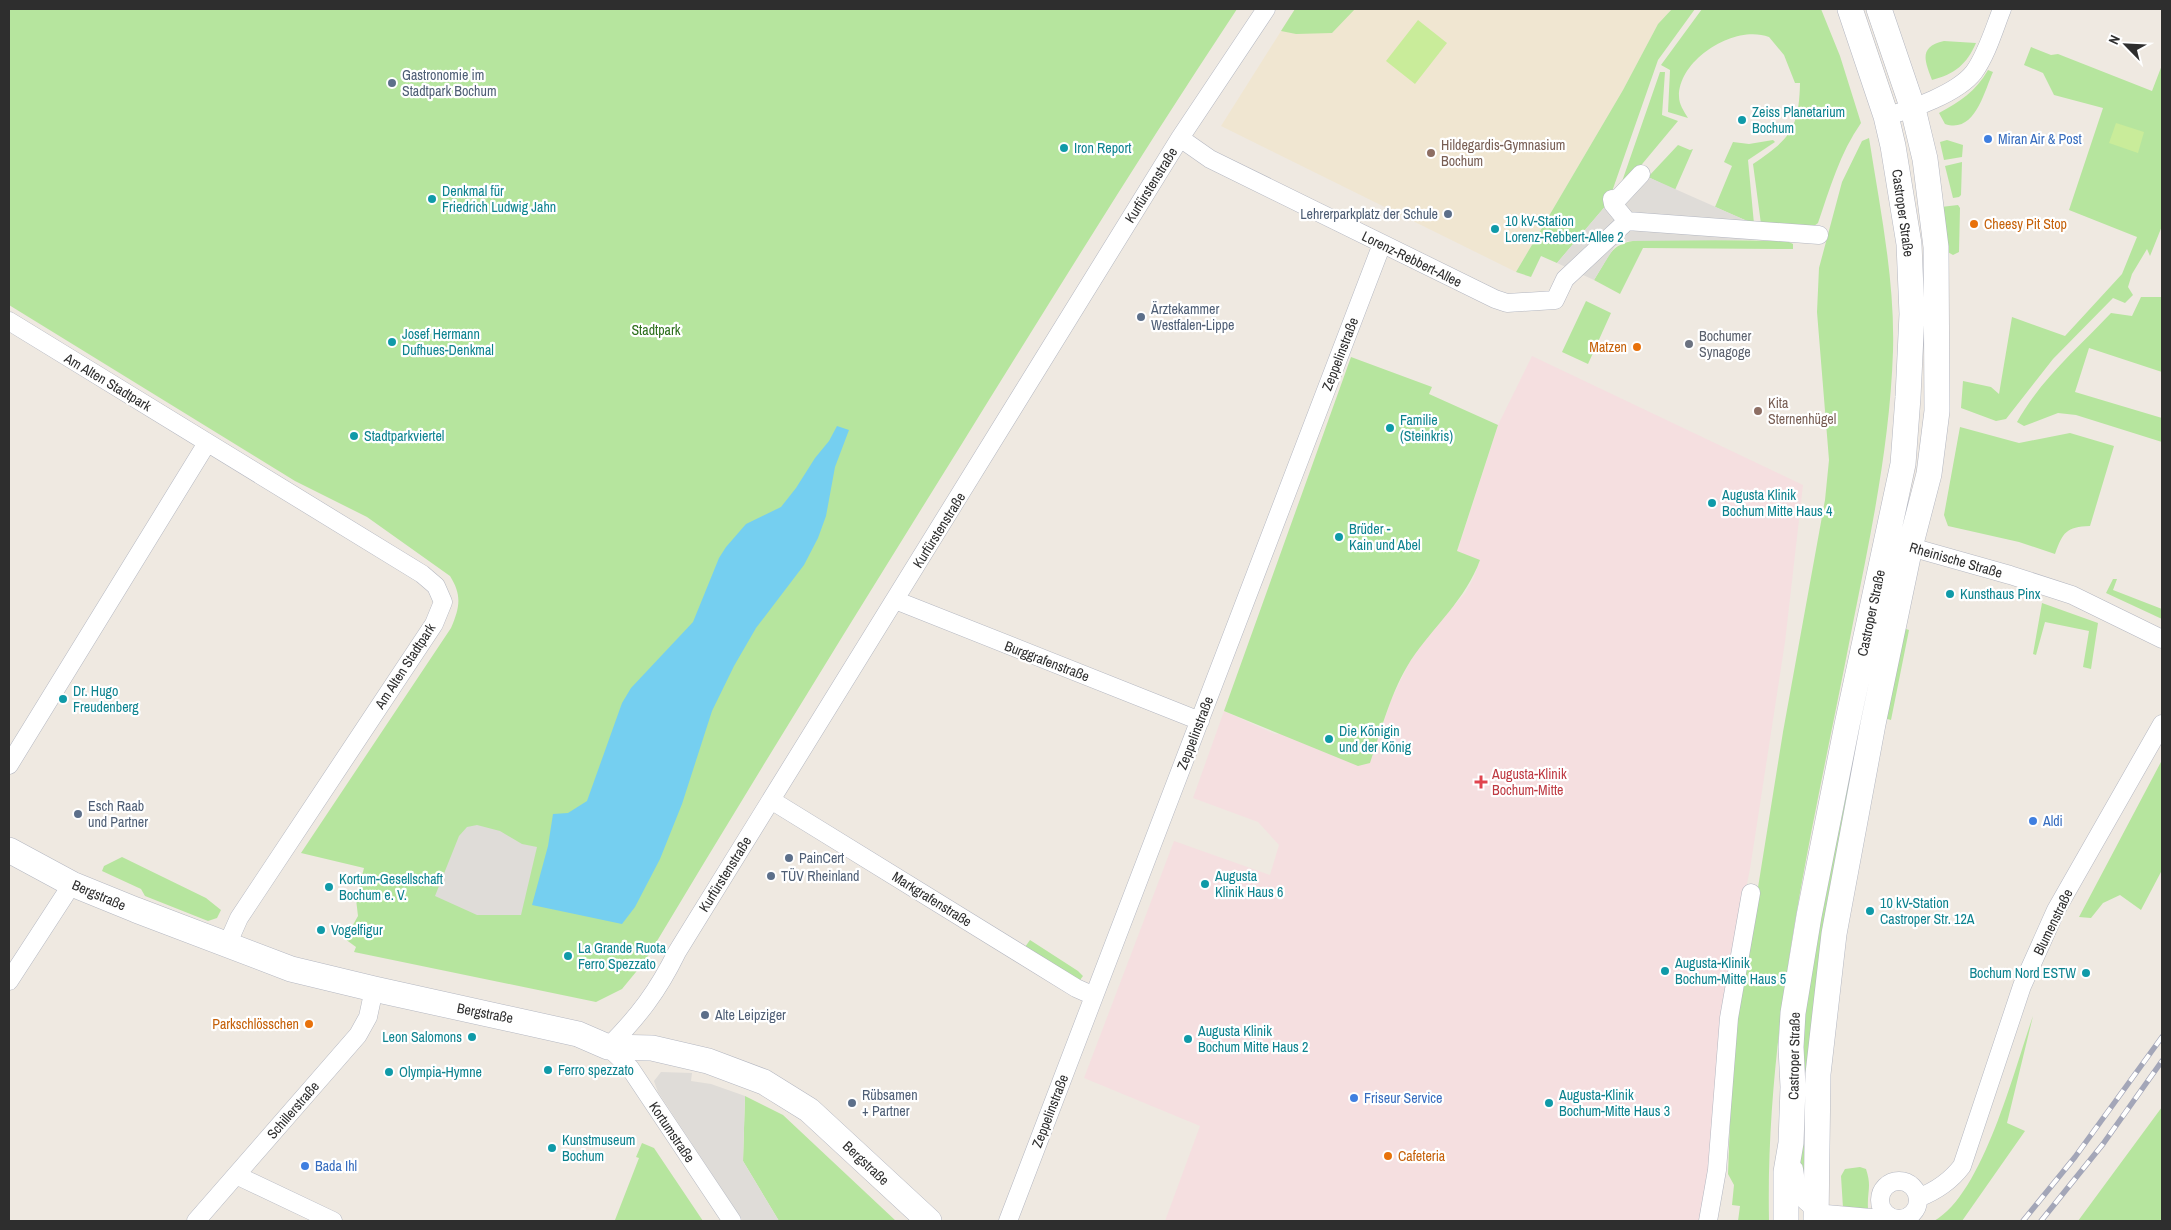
<svg xmlns="http://www.w3.org/2000/svg" width="2171" height="1230" viewBox="0 0 2171 1230" font-family="'Archivo Narrow',sans-serif">
	<style>
		.education { fill: #f0e6d1 }
		.medical { fill: #f5dfe0 }
		.green { fill: #b6e59e }
		.pitch { fill: #c9ec9a }
		.plaza { fill: #dfdcd8 }
		.water { fill: #75cff0 }
		.lines { fill: none; stroke-linecap: round; stroke-linejoin: round }
		.street-casing { stroke: #b4b7c1; stroke-width: 19 }
		.secondary-casing { stroke: #b4b7c1; stroke-width: 26 }
		.street { stroke: #fff; stroke-width: 18 }
		.secondary { stroke: #fff; stroke-width: 25 }
		.rail-casing { stroke: #a3a6b8; stroke-width: 5.5 }
		.rail { stroke: #fff; stroke-width: 4; stroke-dasharray: 11; stroke-linecap: butt }
		.service-dot { fill: #5c6f8a; stroke: #fff; stroke-width: 2 }
		.culture-dot { fill: #0f9aa8; stroke: #fff; stroke-width: 2 }
		.shop-dot { fill: #3f7fe0; stroke: #fff; stroke-width: 2 }
		.education-dot { fill: #8d6e63; stroke: #fff; stroke-width: 2 }
		.food-dot { fill: #e8710a; stroke: #fff; stroke-width: 2 }
		.worship-dot { fill: #6b7280; stroke: #fff; stroke-width: 2 }
		.health-dot { fill: #e0444e; stroke: #fff; stroke-width: 2 }
		.labels { text-anchor: middle; stroke-width: 4.5; stroke-linejoin: round; paint-order: stroke }
		.service-label { font-size: 14px; fill: #4e5e75; stroke: #fff; text-anchor: start }
		.culture-label { font-size: 14px; fill: #0d838f; stroke: #fff; text-anchor: start }
		.shop-label { font-size: 14px; fill: #366cbe; stroke: #fff; text-anchor: start }
		.education-label { font-size: 14px; fill: #785e54; stroke: #fff; text-anchor: start }
		.street-label { font-size: 14px; fill: #2e2e2e; stroke: #fff }
		.food-label { font-size: 14px; fill: #c56008; stroke: #fff; text-anchor: start }
		.park-label { font-size: 14px; fill: #2c6e1b; stroke: #fff }
		.worship-label { font-size: 14px; fill: #5b616d; stroke: #fff; text-anchor: start }
		.health-label { font-size: 14px; fill: #be3a42; stroke: #fff; text-anchor: start }
	</style>
	<rect width="100%" height="100%" fill="#efe9e1"/>
	<path class="education" d="M1295,9H1672L1658,24L1623,90L1516,272L1221,126Z"/>
	<path class="medical" d="M1532,356L1803,485L1785,642L1750,869L1727,982L1705,1207L1701,1221H1165L1200,1126L1084,1078L1174,841L1270,875L1279,845L1258,822L1193,798L1224,711L1275,734L1382,727L1391,700L1409,663L1429,634L1465,593L1473,579L1480,560L1457,552L1498,425Z"/>
	<path class="green" d="M9,9H1237C1143,151 1053,297 963,442C856,614 749,787 645,961L622,989L596,1002L354,952L356,947L345,939L358,916L356,899L364,868L301,853L451,628C460,607 462,595 450,576L367,517L295,481L9,305Z
		M1295,9H1355L1332,33L1296,34L1281,31Z
		M1672,9H1695L1658,60L1608,203L1557,263L1541,256L1531,277L1516,272L1623,90L1658,24Z
		M1702,9H1821L1840,56L1861,123C1840,153 1830,188 1818,223L1814,226L1761,224L1753,164C1790,139 1799,129 1800,83H1795L1784,55L1769,37C1735,24 1679,59 1679,96C1679,105 1684,111 1688,118L1668,112L1670,70L1661,65Z
		M1944,41L1976,43C1967,64 1955,74 1932,80C1925,61 1918,47 1944,41Z
		M2031,47L2051,55L2058,54L2152,91L2162,65V226L2150,256L2147,249L2132,274L2128,287L2133,295L2125,303L2113,298L2053,359L2006,419L1996,421L1961,408L1963,381L1991,387L1999,394L2012,317L2065,336L2122,274L2137,237L2069,210L2103,108L2054,95L2043,73L2024,65Z
		M1988,70L1993,72C1984,92 1975,134 1945,124L1939,113C1960,102 1976,91 1988,70Z
		M1660,72H1665L1662,115L1678,121L1618,193Z
		M1869,138C1880,208 1895,280 1893,351C1890,443 1871,533 1853,623C1815,821 1765,1019 1769,1221H1738L1740,1206L1732,1205L1734,1185L1728,1174L1733,1043L1783,732L1825,500L1829,460L1817,312L1819,268L1842,182L1862,141Z
		M1773,140L1775,142L1748,160L1754,224L1715,207L1732,166L1724,162L1733,142L1749,144Z
		M1947,140L1963,145L1962,157L1944,160L1940,142Z
		M1678,145L1690,150L1693,149L1675,190L1648,177Z
		M1962,162L1961,195L1959,197L1953,198L1945,166Z
		M1958,205L1960,208L1959,252L1953,255L1946,251L1941,207Z
		M1649,239L1787,241L1793,244V249L1643,248L1620,294L1594,280C1613,250 1610,242 1649,239Z
		M2141,297H2162V372L2089,348L2075,392L2162,418V442L2076,415L2058,413L2024,426L2017,422C2041,379 2078,348 2111,313L2132,316Z
		M1586,301L1611,313L1588,364L1562,352Z
		M1351,357L1432,387L1429,394L1498,425L1457,551L1480,560C1466,599 1434,626 1411,660C1391,691 1382,728 1370,763L1358,766L1224,711Z
		M1960,427L2019,443L2070,433L2114,446L2090,526C2066,527 2063,532 2055,554L2019,542L1948,526L1944,515Z
		M2113,579H2117L2113,590L2162,609V619L2106,593Z
		M1884,581L1806,1190L1800,1163V1033L1815,925Z
		M2042,603L2098,623L2091,669L2083,667L2089,631L2045,622L2036,655L2033,654Z
		M1903,628L1909,630L1891,720L1884,718Z
		M2162,760V870L2141,910L2120,895L2103,903L2091,918L2079,917Z
		M122,857L206,898L221,910L217,918L208,921L145,896L141,889L102,871L104,866Z
		M1030,940L1078,971L1083,976L1080,980L1025,947Z
		M2033,1016L2007,1123L2025,1131L1962,1221H1934C1983,1194 2014,1070 2033,1016Z
		M745,1096L783,1115L896,1221H779L743,1161Z
		M2162,1107V1221H2078Z
		M642,1143L654,1148L703,1221L615,1220L639,1158L636,1157Z
		M1860,1167L1866,1169C1872,1187 1867,1191 1868,1208L1866,1211L1843,1208L1841,1176L1845,1169Z"/>
	<path class="pitch" d="M1418,20L1447,43L1415,84L1386,61Z
		M2116,123L2144,132L2138,153L2109,143Z"/>
	<path class="plaza" d="M1648,177L1754,224V240L1628,241L1615,246L1594,280L1557,263L1608,203Z
		M477,825L500,831L522,844L537,847L521,915H477L435,896L459,836L467,827Z
		M661,1072L692,1073L691,1081L711,1084L745,1096L743,1161L779,1221H743L658,1092L654,1081Z"/>
	<path class="water" d="M837,426L849,430L835,467L826,516L818,538L804,565L756,628L734,666L712,711L682,804L660,859L635,907L622,924L532,905L548,846L553,814L568,813L587,801L622,703L631,688L693,622L719,558L726,547L746,524L781,507L796,488L815,458L829,441Z"/>
	<g class="lines">
		<defs>
			<path id="street" d="M1886,116C1911,110 1958,93 1974,72C1987,54 1994,29 2002,9
				M1180,138L1210,159L1495,299L1507,303L1555,300L1565,279L1627,221
				M1612,199L1613,204L1627,221L1819,235
				M1613,204L1641,174
				M9,321L422,574L436,586L443,602L434,624L239,918L227,945
				M1900,544L2010,575L2072,595L2162,639
				M895,600L1200,721
				M9,765L207,443
				M771,800L1076,988L1094,996
				M9,981L72,884
				M1794,1169C1797,1194 1803,1204 1826,1214L1893,1220
				M236,1175L333,1221
				M1880 1200a19 19 0 1 1 38 0a19 19 0 1 1-38 0Z
				M1918,1198C1936,1191 1950,1182 1962,1166L2022,986L2056,910L2162,724
				M196,1221L358,1035L368,1017L374,989
				M732,1221L630,1068L608,1047C638,1017 658,991 677,952L1180,138L1266,9
				M1008,1221L1382,244
				M1708,1221L1717,1170L1729,1018L1751,893"/>
			<path id="secondary" d="M9,850L72,884L136,910L291,969L374,989L578,1034L608,1047L652,1048L708,1061L764,1082L809,1110L929,1221
				M1786,1221V1172L1791,1143L1793,1087L1791,1047L1793,1013L1809,916L1847,725L1903,464L1908,397L1912,314L1909,244L1893,146L1886,116L1850,9
				M1816,1221L1818,1074L1834,934L1873,724L1910,547L1929,474L1937,411L1936,247L1925,159L1913,109L1879,9"/>
		</defs>
		<use href="#street" class="street-casing"/>
		<use href="#secondary" class="secondary-casing"/>
		<use href="#street" class="street"/>
		<use href="#secondary" class="secondary"/>
		<defs>
			<path id="rail" d="M2023,1221L2075,1157L2162,1037
				M2041,1221L2103,1144L2162,1061"/>
		</defs>
		<use href="#rail" class="rail-casing"/>
		<use href="#rail" class="rail"/>
	</g>
	<g class="service-dot">
		<circle cx="392" cy="83" r="5"/>
		<circle cx="1448" cy="214" r="5"/>
		<circle cx="1141" cy="317" r="5"/>
		<circle cx="78" cy="814" r="5"/>
		<circle cx="789" cy="858" r="5"/>
		<circle cx="771" cy="876" r="5"/>
		<circle cx="705" cy="1015" r="5"/>
		<circle cx="852" cy="1103" r="5"/>
	</g>
	<g class="culture-dot">
		<circle cx="1742" cy="120" r="5"/>
		<circle cx="1064" cy="148" r="5"/>
		<circle cx="432" cy="199" r="5"/>
		<circle cx="1495" cy="229" r="5"/>
		<circle cx="392" cy="342" r="5"/>
		<circle cx="1390" cy="428" r="5"/>
		<circle cx="354" cy="436" r="5"/>
		<circle cx="1712" cy="503" r="5"/>
		<circle cx="1339" cy="537" r="5"/>
		<circle cx="1950" cy="594" r="5"/>
		<circle cx="63" cy="699" r="5"/>
		<circle cx="1329" cy="739" r="5"/>
		<circle cx="1205" cy="884" r="5"/>
		<circle cx="329" cy="887" r="5"/>
		<circle cx="1870" cy="911" r="5"/>
		<circle cx="321" cy="930" r="5"/>
		<circle cx="568" cy="956" r="5"/>
		<circle cx="1665" cy="971" r="5"/>
		<circle cx="2086" cy="973" r="5"/>
		<circle cx="472" cy="1037" r="5"/>
		<circle cx="1188" cy="1039" r="5"/>
		<circle cx="548" cy="1070" r="5"/>
		<circle cx="389" cy="1072" r="5"/>
		<circle cx="1549" cy="1103" r="5"/>
		<circle cx="552" cy="1148" r="5"/>
	</g>
	<g class="shop-dot">
		<circle cx="1988" cy="139" r="5"/>
		<circle cx="2033" cy="821" r="5"/>
		<circle cx="1354" cy="1098" r="5"/>
		<circle cx="305" cy="1166" r="5"/>
	</g>
	<g class="education-dot">
		<circle cx="1431" cy="153" r="5"/>
		<circle cx="1758" cy="411" r="5"/>
	</g>
	<g class="food-dot">
		<circle cx="1974" cy="224" r="5"/>
		<circle cx="1637" cy="347" r="5"/>
		<circle cx="309" cy="1024" r="5"/>
		<circle cx="1388" cy="1156" r="5"/>
	</g>
	<circle class="worship-dot" cx="1689" cy="344" r="5"/>
	<path class="health-dot" d="M1478.5 774.5h5v5h5v5h-5v5h-5v-5h-5v-5h5z"/>
	<g class="labels">
		<g class="service-label">
			<text x="402" y="80">Gastronomie im<tspan x="402" dy="16">Stadtpark Bochum</tspan></text>
			<text x="1438" y="219" text-anchor="end">Lehrerparkplatz der Schule</text>
			<text x="1151" y="314">Ärztekammer<tspan x="1151" dy="16">Westfalen-Lippe</tspan></text>
			<text x="88" y="811">Esch Raab<tspan x="88" dy="16">und Partner</tspan></text>
			<text x="799" y="863">PainCert</text>
			<text x="781" y="881">TÜV Rheinland</text>
			<text x="715" y="1020">Alte Leipziger</text>
			<text x="862" y="1100">Rübsamen<tspan x="862" dy="16">+ Partner</tspan></text>
		</g>
		<g class="culture-label">
			<text x="1752" y="117">Zeiss Planetarium<tspan x="1752" dy="16">Bochum</tspan></text>
			<text x="1074" y="153">Iron Report</text>
			<text x="442" y="196">Denkmal für<tspan x="442" dy="16">Friedrich Ludwig Jahn</tspan></text>
			<text x="1505" y="226">10 kV-Station<tspan x="1505" dy="16">Lorenz-Rebbert-Allee 2</tspan></text>
			<text x="402" y="339">Josef Hermann<tspan x="402" dy="16">Dufhues-Denkmal</tspan></text>
			<text x="1400" y="425">Familie<tspan x="1400" dy="16">(Steinkris)</tspan></text>
			<text x="364" y="441">Stadtparkviertel</text>
			<text x="1722" y="500">Augusta Klinik<tspan x="1722" dy="16">Bochum Mitte Haus 4</tspan></text>
			<text x="1349" y="534">Brüder -<tspan x="1349" dy="16">Kain und Abel</tspan></text>
			<text x="1960" y="599">Kunsthaus Pinx</text>
			<text x="73" y="696">Dr. Hugo<tspan x="73" dy="16">Freudenberg</tspan></text>
			<text x="1339" y="736">Die Königin<tspan x="1339" dy="16">und der König</tspan></text>
			<text x="1215" y="881">Augusta<tspan x="1215" dy="16">Klinik Haus 6</tspan></text>
			<text x="339" y="884">Kortum-Gesellschaft<tspan x="339" dy="16">Bochum e. V.</tspan></text>
			<text x="1880" y="908">10 kV-Station<tspan x="1880" dy="16">Castroper Str. 12A</tspan></text>
			<text x="331" y="935">Vogelfigur</text>
			<text x="578" y="953">La Grande Ruota<tspan x="578" dy="16">Ferro Spezzato</tspan></text>
			<text x="1675" y="968">Augusta-Klinik<tspan x="1675" dy="16">Bochum-Mitte Haus 5</tspan></text>
			<text x="2076" y="978" text-anchor="end">Bochum Nord ESTW</text>
			<text x="1198" y="1036">Augusta Klinik<tspan x="1198" dy="16">Bochum Mitte Haus 2</tspan></text>
			<text x="462" y="1042" text-anchor="end">Leon Salomons</text>
			<text x="558" y="1075">Ferro spezzato</text>
			<text x="399" y="1077">Olympia-Hymne</text>
			<text x="1559" y="1100">Augusta-Klinik<tspan x="1559" dy="16">Bochum-Mitte Haus 3</tspan></text>
			<text x="562" y="1145">Kunstmuseum<tspan x="562" dy="16">Bochum</tspan></text>
		</g>
		<g class="shop-label">
			<text x="1998" y="144">Miran Air &amp; Post</text>
			<text x="2043" y="826">Aldi</text>
			<text x="1364" y="1103">Friseur Service</text>
			<text x="315" y="1171">Bada Ihl</text>
		</g>
		<g class="education-label">
			<text x="1441" y="150">Hildegardis-Gymnasium<tspan x="1441" dy="16">Bochum</tspan></text>
			<text x="1768" y="408">Kita<tspan x="1768" dy="16">Sternenhügel</tspan></text>
		</g>
		<g class="street-label">
			<text transform="translate(1151 185) rotate(-58)" y="5">Kurfürstenstraße</text>
			<text transform="translate(1903 213) rotate(82)" y="5">Castroper Straße</text>
			<text transform="translate(1412 259) rotate(26)" y="5">Lorenz-Rebbert-Allee</text>
			<text transform="translate(1340 354) rotate(-69)" y="5">Zeppelinstraße</text>
			<text transform="translate(108 382) rotate(31)" y="5">Am Alten Stadtpark</text>
			<text transform="translate(939 530) rotate(-58)" y="5">Kurfürstenstraße</text>
			<text transform="translate(1956 560) rotate(16)" y="5">Rheinische Straße</text>
			<text transform="translate(1871 613) rotate(-78)" y="5">Castroper Straße</text>
			<text transform="translate(1047 661) rotate(21)" y="5">Burggrafenstraße</text>
			<text transform="translate(405 666) rotate(-57)" y="5">Am Alten Stadtpark</text>
			<text transform="translate(1195 733) rotate(-69)" y="5">Zeppelinstraße</text>
			<text transform="translate(725 874) rotate(-58)" y="5">Kurfürstenstraße</text>
			<text transform="translate(99 895) rotate(23)" y="5">Bergstraße</text>
			<text transform="translate(932 899) rotate(32)" y="5">Markgrafenstraße</text>
			<text transform="translate(2053 922) rotate(-64)" y="5">Blumenstraße</text>
			<text transform="translate(485 1013) rotate(11)" y="5">Bergstraße</text>
			<text transform="translate(1794 1056) rotate(-89)" y="5">Castroper Straße</text>
			<text transform="translate(293 1110) rotate(-49)" y="5">Schillerstraße</text>
			<text transform="translate(1050 1111) rotate(-69)" y="5">Zeppelinstraße</text>
			<text transform="translate(672 1132) rotate(56)" y="5">Kortumstraße</text>
			<text transform="translate(866 1163) rotate(43)" y="5">Bergstraße</text>
		</g>
		<g class="food-label">
			<text x="1984" y="229">Cheesy Pit Stop</text>
			<text x="1627" y="352" text-anchor="end">Matzen</text>
			<text x="299" y="1029" text-anchor="end">Parkschlösschen</text>
			<text x="1398" y="1161">Cafeteria</text>
		</g>
		<g class="park-label">
			<text x="656" y="335">Stadtpark</text>
		</g>
		<g class="worship-label">
			<text x="1699" y="341">Bochumer<tspan x="1699" dy="16">Synagoge</tspan></text>
		</g>
		<g class="health-label">
			<text x="1492" y="779">Augusta-Klinik<tspan x="1492" dy="16">Bochum-Mitte</tspan></text>
		</g>
	</g>
	<rect width="2171" height="1230" fill="none" stroke="#2e2e2e" stroke-width="20"/>
	<g transform="translate(2126 45) rotate(294)" stroke="#ffffff" stroke-width="4" paint-order="stroke">
	<path d="M0-4L9 19L0 12L-9 19Z" fill="#2e2e2e"/>
	<text y="-8" font-size="14" font-weight="bold" text-anchor="middle" fill="#2e2e2e">N</text>
	</g>
</svg>
